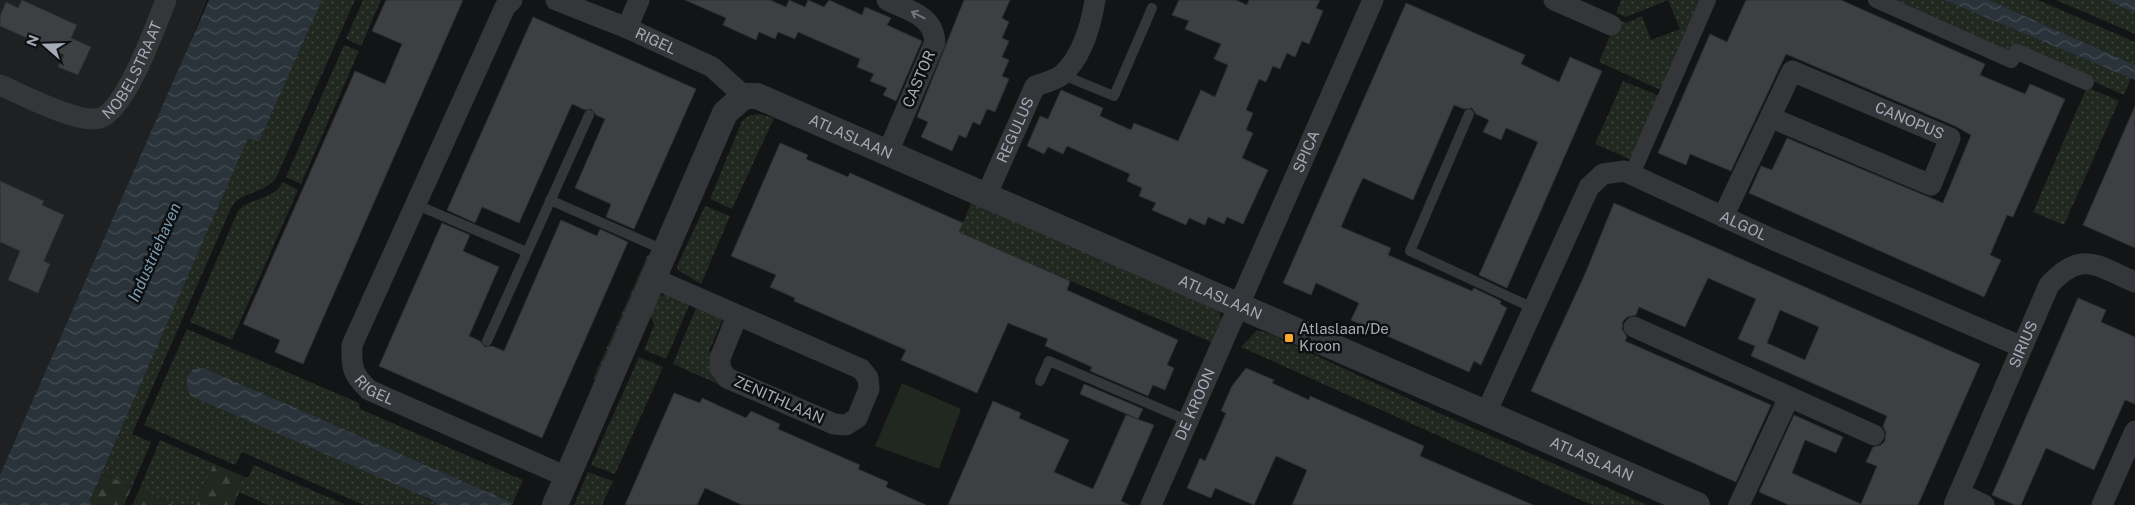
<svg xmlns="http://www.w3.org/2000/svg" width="2135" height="505" viewBox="0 0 2135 505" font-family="'Public Sans',sans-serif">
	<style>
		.built { fill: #1f2022 }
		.grass { fill: url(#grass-dots) }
		.forest { fill: url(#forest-firs) }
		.park { fill: #202820 }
		.water { fill: url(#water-waves) }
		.building { fill: #3d3f42; stroke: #2d2e31; fill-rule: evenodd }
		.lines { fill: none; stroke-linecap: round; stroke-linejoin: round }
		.service { stroke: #34363a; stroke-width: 10 }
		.pedestrian { stroke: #34363a; stroke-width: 16 }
		.minor { stroke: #34363a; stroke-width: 21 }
		.tertiary { stroke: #34363a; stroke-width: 26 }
		.oneway { stroke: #72767e }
		.poi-dot { fill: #f6a92a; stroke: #0e0f10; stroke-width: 2 }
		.labels { text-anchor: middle; stroke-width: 5; stroke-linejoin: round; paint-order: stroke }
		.street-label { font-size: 15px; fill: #a5abb6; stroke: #0e0f10 }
		.poi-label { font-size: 15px; fill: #a5abb6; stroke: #0e0f10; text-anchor: start }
		.water-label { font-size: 16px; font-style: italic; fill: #7a9bb2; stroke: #0e0f10 }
	</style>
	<defs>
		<pattern id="grass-dots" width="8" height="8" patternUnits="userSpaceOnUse" patternTransform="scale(1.25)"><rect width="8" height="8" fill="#202820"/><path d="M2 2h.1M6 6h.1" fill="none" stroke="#3d443e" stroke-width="1.8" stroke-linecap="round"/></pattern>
		<pattern id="forest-firs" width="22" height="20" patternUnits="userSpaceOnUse" patternTransform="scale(1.25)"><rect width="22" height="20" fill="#202820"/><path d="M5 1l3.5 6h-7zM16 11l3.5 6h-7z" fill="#3d443e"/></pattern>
		<pattern id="water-waves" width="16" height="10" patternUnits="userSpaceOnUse" patternTransform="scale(1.25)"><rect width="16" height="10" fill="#293339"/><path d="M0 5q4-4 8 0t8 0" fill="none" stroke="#454e53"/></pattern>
	</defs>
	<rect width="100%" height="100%" fill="#131415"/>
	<path class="built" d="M0,0H207L52,387L0,505Z"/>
	<path class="grass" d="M322,0H355L276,178C264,194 241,191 231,208L132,434L151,442L132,487L102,473L248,137L259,142Z
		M363,0H381L361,46L346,39Z
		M1621,0H1668L1626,17L1616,13Z
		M1668,0H1702L1663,91L1599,62L1617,19L1626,23L1642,16L1651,40L1680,29Z
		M1890,0H1944L2131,78L2124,95L2013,46L2009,52Z
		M1989,0H2038L2135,42V65Z
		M2056,0H2106L2135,13V34Z
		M344,45L359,51L301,184L286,177Z
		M1623,81L1660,96L1632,160L1595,144Z
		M2087,87L2119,101L2064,225L2033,212Z
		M759,114L774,118L732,209L710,199L742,121L750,115Z
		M283,182L298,190L232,340L190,322L238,211C251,196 273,201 283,182Z
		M974,196L1219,303L1221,319L1211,342L959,232Z
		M705,206L730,216L701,284L678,270L677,266Z
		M648,254L653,258L599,381L593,379Z
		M669,290L691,301L666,359L644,350L654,325L649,311L655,298L664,295Z
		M698,303L723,319L709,351L713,353V373L718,384L673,364Z
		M187,329L359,403L360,409L523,480L513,503L204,368L438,505H364L242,452L235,465L144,425Z
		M1257,330L1270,334L1439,413L1647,505H1592L1241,347Z
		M639,357L663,367L615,474L591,465Z
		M160,440L214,464L195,505H173L139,490Z
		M254,465L346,505H268L239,492L241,476L248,478Z
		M588,472L613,481L602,505H574Z"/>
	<path class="forest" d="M214,464L241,475L239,492L234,505H195Z
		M102,473L132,487L124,505H88Z
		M139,490L173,505H132Z"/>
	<path class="park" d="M902,383L961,409L939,469L875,446Z"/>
	<path class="water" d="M209,0H322L259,142L248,138L88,505H0V475Z
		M1944,0H1989L2135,65V80Z
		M2106,0H2135V13Z
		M204,368L513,503L512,505H438L430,499L191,396C184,385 185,379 193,369Z"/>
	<path class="building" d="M22,0L77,25L71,38L91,47L78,75L58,67L64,55L0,26V16L6,2L18,8Z
		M386,0H463L303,364L275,352L280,340L243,324L355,71L385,84L402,44L372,31Z
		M685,0H770L786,7L789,0L805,7L808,0L824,7L829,0L862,15L865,7L891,18L887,25L922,41L896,101L883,95L887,88L870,81L874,74L857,67L860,59L798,32L795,39L778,32L775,39L759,32L756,40L723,25L726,18Z
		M964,0H1010L1002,18L1009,22L1002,38L1009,41L1002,57L1009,60L1002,76L1009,79L995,112L987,109L980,125L973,122L966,138L959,135L952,151L921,137L928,122L917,117Z
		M1179,0H1236L1247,5L1249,0H1320L1316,8L1323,11L1309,44L1302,41L1295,57L1287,53L1280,69L1273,66L1266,82L1259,79L1246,110L1253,113L1246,130L1253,133L1242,158L1268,170L1243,224L1227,217L1224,224L1208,217L1205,225L1189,218L1186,225L1152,210L1156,203L1139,196L1142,188L1127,181L1130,174L1067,146L1063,154L1048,147L1044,154L1027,146L1040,116L1048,119L1061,90L1103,108L1100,116L1131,130L1134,123L1178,141L1201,90L1215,97L1228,65L1214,59L1221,44L1185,29L1189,21L1172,15Z
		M1746,0H1841L1985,64L1980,75L2025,94L2030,84L2065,99L2013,217L2007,215L1990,255L2001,260L1984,297L1749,193L1761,166L1772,170L1787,138L1943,203L1971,135L1955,126L1786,54L1731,171L1690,154L1686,165L1658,153L1710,34L1727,42Z
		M1406,3L1525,55L1521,64L1559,82L1570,57L1602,71L1507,288L1479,275L1538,142L1506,128L1501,140L1483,132L1489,120L1476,114L1472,108L1464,109L1454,105L1413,200L1363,178L1354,197L1341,227L1391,248L1388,255L1472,291L1474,288L1501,301L1500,304L1507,308L1481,365L1474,361L1469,372L1351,320L1359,303L1316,283L1311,295L1283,283Z
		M533,17L696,89L634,229L606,217L611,204L575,188L605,119L596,115L591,109L585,110L572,104L519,223L482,207L475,223L447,210Z
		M2135,106V248L2083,225Z
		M780,143L808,155L806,159L848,177L850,173L963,223L959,232L1070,281L1067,290L1178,340L1167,365L1174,368L1165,390L1153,385L1148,396L1090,371L1092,367L1045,346L1048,339L1008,323L977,393L901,360L906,350L794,301L795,298L770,287L776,275L731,256Z
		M0,181L44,201L42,205L64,215L44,261L50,264L38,293L8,280L20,251L0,242Z
		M1614,203L1980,364L1918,505H1789L1759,492L1794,415L1843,437L1836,453L1805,440L1792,473L1861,504L1877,466L1866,462L1873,447L1881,445L1885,441L1886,433L1883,426L1887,416L1751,356L1755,346L1738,339L1756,299L1708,278L1685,327L1639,307L1636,315L1627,317L1623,321L1622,329L1627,337L1625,341L1771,405L1736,482L1531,391L1585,274ZM1780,310L1819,327L1805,360L1767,343Z
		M561,220L597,236L600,229L628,242L542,438L379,366L442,223L470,235L463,251L499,267L469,336L480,341L485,347L492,346L504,351Z
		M2078,298L2106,310L2101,322L2135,337V404L2125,400L2094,470L2046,448L2021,505H2015L1992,495Z
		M1246,368L1274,380L1272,383L1309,400L1310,396L1424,446L1420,456L1533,505H1292L1307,470L1276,456L1254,505L1215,488L1211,498L1187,488L1200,458L1205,461L1213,443L1226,413L1221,411L1232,386Z
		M1084,384L1143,409L1138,419L1080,394Z
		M674,393L700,403L702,398L746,418L751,411L780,424L778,429L860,465L858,469L888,482L886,487L926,505H742L705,488L697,505H625Z
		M993,401L1021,413L1019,418L1069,440L1054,472L1093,489L1126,415L1154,425L1121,501L1129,505H948Z"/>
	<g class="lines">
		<path class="service" d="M1063,75L1114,96L1152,8
			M1469,114L1410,251L1533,308
			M550,200L666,251
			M417,205L527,252
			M487,341L589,115
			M1040,381L1049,361L1189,421"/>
		<path class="pedestrian" d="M1876,0L2011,60L2017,52L2086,82
			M1632,174L1708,0"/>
		<g class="minor">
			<path id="s1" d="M512,0L505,7L352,345C351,368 353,375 369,390L567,477"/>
			<path id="s2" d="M556,0L627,28L712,67L744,96"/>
			<path d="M887,0C909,11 933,15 935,42L888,152"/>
			<path d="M1554,0L1611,25"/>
			<path d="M627,28L639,0"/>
			<path id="s3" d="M0,85C21,94 79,125 100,118C126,110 156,25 166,0"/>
			<path id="s4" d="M987,194L1035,86C1043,83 1057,80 1063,74C1082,56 1091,25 1095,0"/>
			<path id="s5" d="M1723,217L1792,71L1950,138L1931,185L1772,118"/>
			<path d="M655,279L861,369L868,378L869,389L857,418L846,425L834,424L727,378L720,368V358L737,316"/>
			<path d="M1634,327L1874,435"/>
			<path id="s6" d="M1486,413L1589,187L1603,174L1624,171L1774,240L2022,347"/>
			<path d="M1959,493L1984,505"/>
			<path id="s7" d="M1151,505L1373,0"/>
			<path d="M1739,505L1789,397"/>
			<path id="s8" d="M1954,505L2049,285C2082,249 2097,266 2135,282"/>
			<path d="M2102,505L2135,431"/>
		</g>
		<path class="tertiary" id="s9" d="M555,505L725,113L744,96H757L1697,505"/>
	</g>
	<defs><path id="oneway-shaft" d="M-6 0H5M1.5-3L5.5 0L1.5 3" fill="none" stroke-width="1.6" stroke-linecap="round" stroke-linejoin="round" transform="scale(1.25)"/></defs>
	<use class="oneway" href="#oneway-shaft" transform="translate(918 15) rotate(-153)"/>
	<rect class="poi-dot" x="1284" y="333" width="10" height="10" rx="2.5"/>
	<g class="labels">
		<g class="street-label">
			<text dy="5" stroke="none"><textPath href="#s2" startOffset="108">RIGEL</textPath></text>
			<text dy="5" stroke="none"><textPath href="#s3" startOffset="166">NOBELSTRAAT</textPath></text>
			<text transform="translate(919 79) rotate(-67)" y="5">CASTOR</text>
			<text dy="5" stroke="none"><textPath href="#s5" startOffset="289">CANOPUS</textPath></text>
			<text dy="5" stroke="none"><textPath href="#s4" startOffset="70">REGULUS</textPath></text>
			<text dy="5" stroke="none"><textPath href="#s9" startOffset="568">ATLASLAAN</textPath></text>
			<text dy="5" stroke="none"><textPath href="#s7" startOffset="386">SPICA</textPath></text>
			<text dy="5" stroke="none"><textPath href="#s6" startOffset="420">ALGOL</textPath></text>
			<text dy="5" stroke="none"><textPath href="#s9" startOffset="971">ATLASLAAN</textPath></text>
			<text dy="5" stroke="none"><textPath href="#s8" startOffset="175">SIRIUS</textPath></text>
			<text dy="5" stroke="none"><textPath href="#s1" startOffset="436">RIGEL</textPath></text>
			<text transform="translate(779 400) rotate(24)" y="5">ZENITHLAAN</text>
			<text dy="5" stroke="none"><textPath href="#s7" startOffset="110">DE KROON</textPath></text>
			<text dy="5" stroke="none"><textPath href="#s9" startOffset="1376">ATLASLAAN</textPath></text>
		</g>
		<g class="poi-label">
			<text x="1299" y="334">Atlaslaan/De<tspan x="1299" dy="17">Kroon</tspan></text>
		</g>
		<g class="water-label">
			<text transform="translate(154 252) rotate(-66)" y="6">Industriehaven</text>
		</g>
	</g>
	<g transform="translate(45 45) rotate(290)" stroke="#0e0f10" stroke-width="4" paint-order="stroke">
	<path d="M0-4L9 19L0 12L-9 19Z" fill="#a5abb6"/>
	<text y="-8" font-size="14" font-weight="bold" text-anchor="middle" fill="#a5abb6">N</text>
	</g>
</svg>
